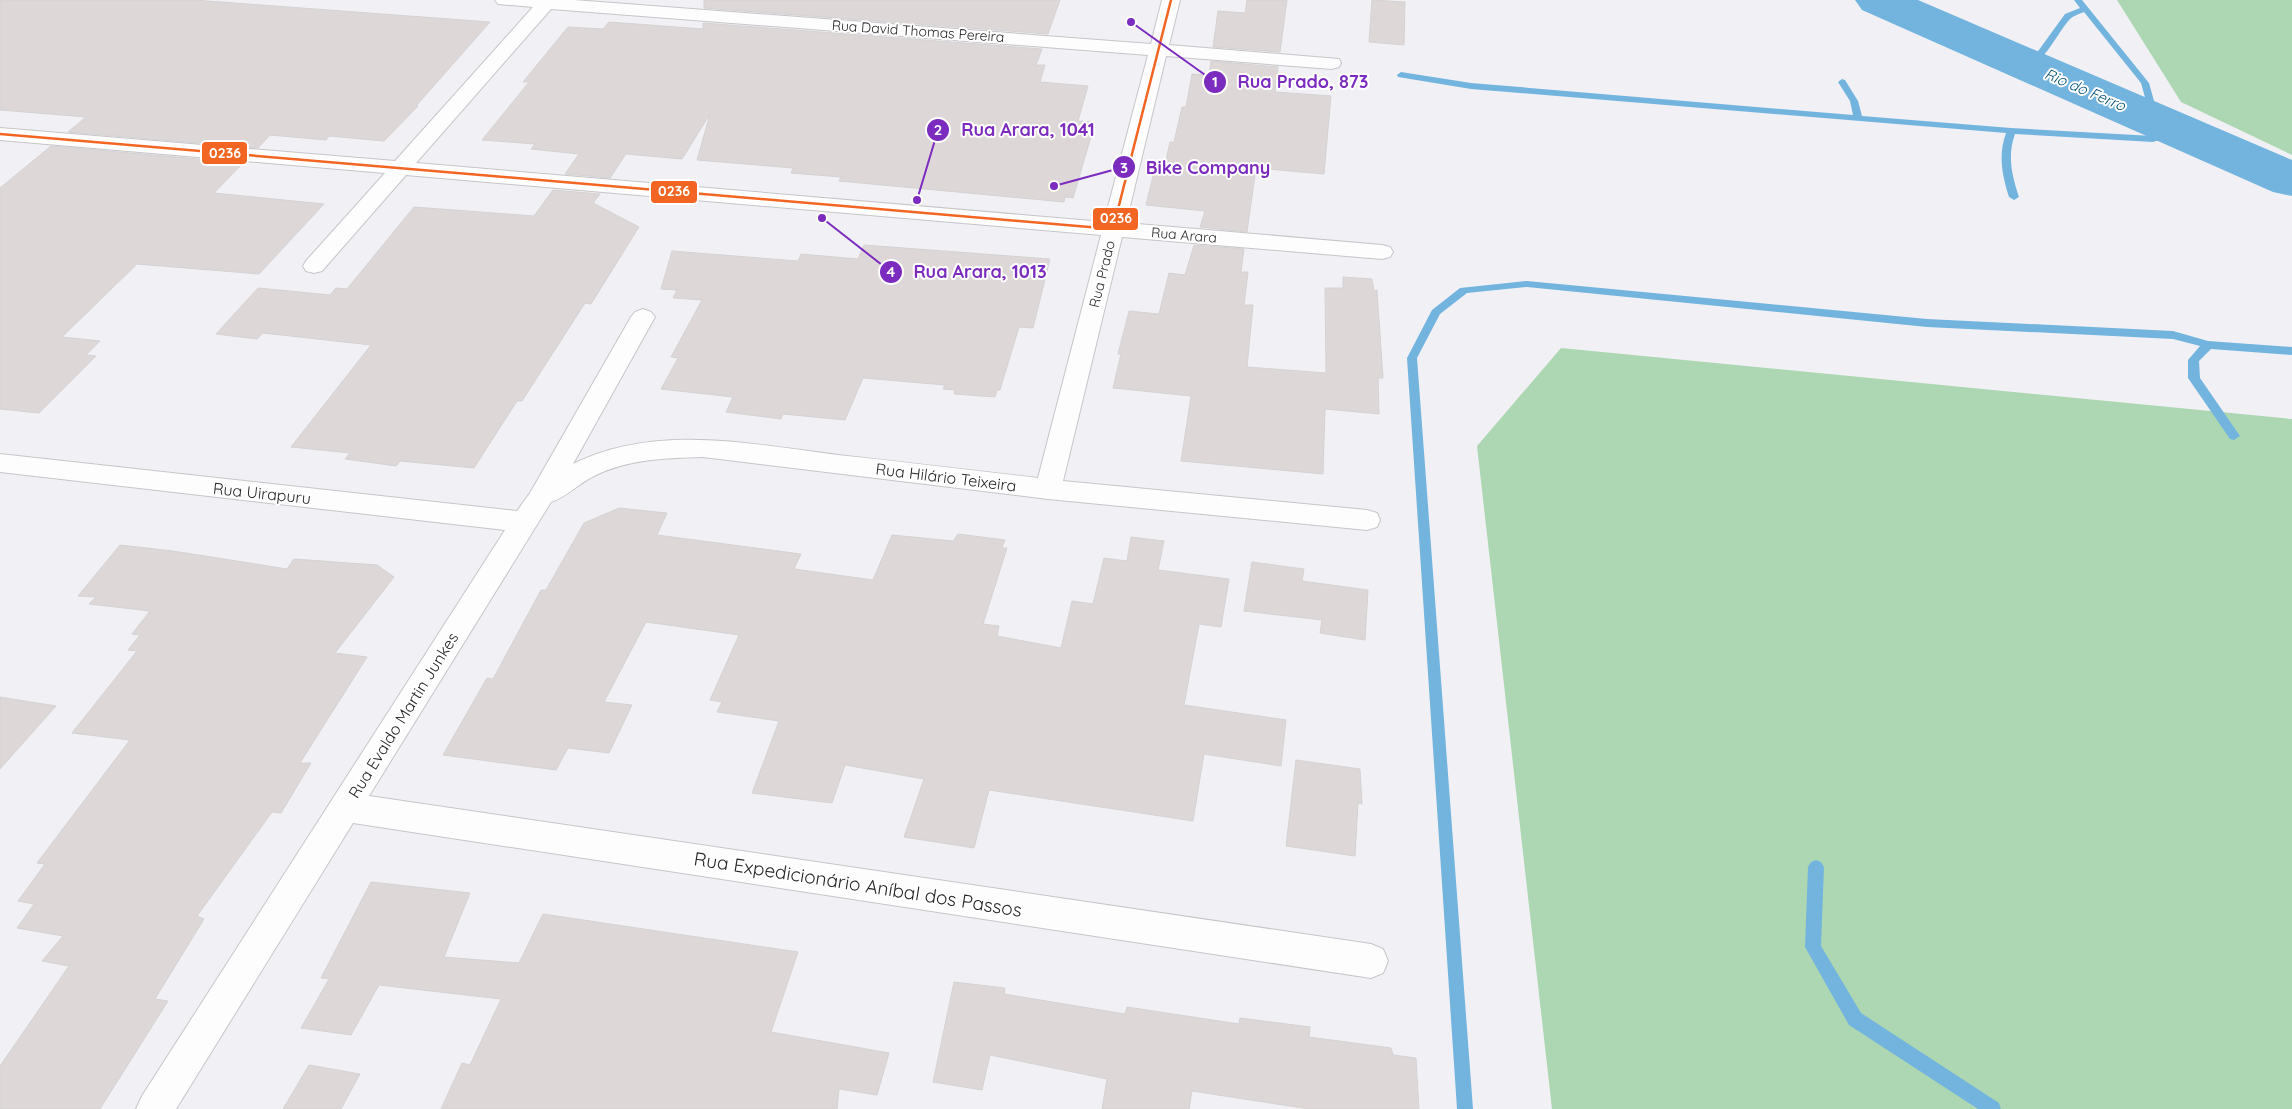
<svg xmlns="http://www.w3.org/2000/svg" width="2292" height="1109" viewBox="0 0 2292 1109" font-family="Quicksand,sans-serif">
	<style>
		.forest { fill: #add7b2 }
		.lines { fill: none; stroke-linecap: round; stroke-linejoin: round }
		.stream { fill: #73b4df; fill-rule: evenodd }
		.river { fill: #73b4df; fill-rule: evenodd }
		.building { fill: #ded7d7; stroke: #d4d2d3 }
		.minor-casing { stroke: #c6c6c9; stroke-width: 2 }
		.minor { fill: #fdfdfe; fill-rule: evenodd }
		.bus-1-casing { stroke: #fff; stroke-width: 5 }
		.bus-1 { stroke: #f26522; stroke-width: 2.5 }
		.labels { text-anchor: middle; stroke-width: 4; stroke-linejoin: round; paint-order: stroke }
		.far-street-label { font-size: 14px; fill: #27272a; stroke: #fff }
		.far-water-label { font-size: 15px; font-style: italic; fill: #085179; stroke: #fff }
		.street-label { font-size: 16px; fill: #27272a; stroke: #fff }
		.near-street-label { font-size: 19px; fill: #27272a; stroke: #fff }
		.leader { fill: none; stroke: #7b2cbf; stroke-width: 2 }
		.callout-dot { fill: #7b2cbf; stroke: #fff; stroke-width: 2 }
		.mark-label { font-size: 15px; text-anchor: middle; font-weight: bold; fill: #fff }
		.callout-label { font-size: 18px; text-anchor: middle; font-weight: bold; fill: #7b2cbf; stroke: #fff; stroke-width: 4; stroke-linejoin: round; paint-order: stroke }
		.line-badge { stroke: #fff; stroke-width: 2 }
		.badge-label { font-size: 14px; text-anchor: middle; font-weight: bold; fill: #fff }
	</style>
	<rect width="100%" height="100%" fill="#f1f1f5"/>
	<path class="forest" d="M2117,0H2292V155L2181,102Z
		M1561,348L2292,419V1109H1552L1477,446Z"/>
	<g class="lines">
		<path class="stream" d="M2074,0H2082L2149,83L2159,119L2158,121L2151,119L2141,83L2084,12C2079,14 2073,16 2070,19C2058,31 2043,68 2024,66V62L2036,54L2065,14L2080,8Z
			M1401,72L1471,83L1853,115L1850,101L1838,82L1842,79L1845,80L1858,101L1862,116L2011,128L2153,136L2183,128L2188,131L2153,142L2015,134C2007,156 2012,176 2019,197L2014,200L2009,197C2002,175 1998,155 2006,133L1471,89L1398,77L1397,75Z
			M1527,281L1927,319L2173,331L2208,341L2292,347V355L2211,349L2199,361L2200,378L2240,436L2234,440L2230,439L2188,378V360L2200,346L2173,339L1927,327L1527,287L1467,293L1440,314L1417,358L1473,1109H1457L1407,358L1432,310L1460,288Z
			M1816,860L1821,862L1824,867L1821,946L1861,1013L1999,1103L2001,1109H1978L1849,1025L1805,947L1808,867L1811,862Z"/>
		<path class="river" d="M1855,0H1918L2292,160V196L2273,192L1862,10Z"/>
	</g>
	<path class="building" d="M0,0H194L490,22L416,106H418L384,141L329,136L326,140L270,135L258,148L68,132L86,117L0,110Z
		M704,0H1060L1048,34L704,8Z
		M1247,0H1287L1280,52L1213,47L1218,11L1245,13Z
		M1372,0L1405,2L1404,45L1369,42Z
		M609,22L703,29V23L1042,49L1036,65H1045L1040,82L1088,86L1078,121L1094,122L1091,130H1093L1073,198L1065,197L1064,202L839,181L841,177L791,173L793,168L697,160L710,114L682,159L626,154L610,178L565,174L579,154L531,149L535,144L482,140L529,82H523L568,27L603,29Z
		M1211,61L1278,67L1275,92L1331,96L1324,174L1256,168L1247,232L1200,227L1205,211L1146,205L1154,172L1163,173L1170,142H1174L1182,107H1186L1192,74L1209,75Z
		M51,146L243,163L214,193L324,204L259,274L137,264L62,337L100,341L86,355L96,356L39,413L0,409V188Z
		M553,190L600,194L593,203L639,227L591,304L585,303L522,401H517L474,468L400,461L396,466L345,459L350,453L291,447L371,345L263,333L257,339L216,334L258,288L330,295L336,288L347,289L414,207L534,216Z
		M864,245L1050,259L1033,328L1019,327L1000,390H997L995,397L954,394L955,390L943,389L945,385L863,378L845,420L783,414L781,419L726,412L733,397L661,389L678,358L671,357L702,300L673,298L677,290L661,289L672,251L798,261L801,254L858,259Z
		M1194,245L1244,249L1241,272H1248L1244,305H1253L1247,367L1326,373L1325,288H1343V277L1372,279L1374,291L1377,290L1383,378H1378L1379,414L1325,409L1323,474L1181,461L1191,396L1113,388L1121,354H1118L1129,311L1159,314L1169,273L1185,275Z
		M619,508L667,513L657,535L801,554L794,569L873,580L892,535L953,541L958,534L1005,540L1002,548H1007L983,624L999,626L997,636L1061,648L1072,601L1093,604L1104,558L1127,561L1131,537L1164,541L1158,570L1229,579L1221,627L1199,624L1184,705L1286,720L1281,766L1204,754L1193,821L989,790L974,848L904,837L924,779L845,765L832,803L752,793L779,721L717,712L722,702L710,700L739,635L646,622L604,702L632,705L609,753L568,748L556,770L443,755L487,678L493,679L541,590H546L584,523Z
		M120,545L173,551L287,569L294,559L377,565L394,577L335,653L367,657L300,763H311L281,813L272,812L197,916L204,919L155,999L168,1001L100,1109H0V1066L69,966L42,961L63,936L17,928L34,904L18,901L45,864L37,863L130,740L72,733L137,651L128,650L140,635L132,634L150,611L89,604L96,597L78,596Z
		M1252,562L1304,569L1302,581L1368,590L1365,640L1320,633L1322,620L1244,611Z
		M0,697L56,706L0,769Z
		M1296,760L1360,769L1362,804L1358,803L1355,856L1286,846Z
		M371,882L470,893L444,957L519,963L543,914L798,952L771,1032L889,1053L877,1095L839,1089L837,1109H441L462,1063L470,1065L501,999L379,985L351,1035L301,1028L329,979L321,978Z
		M954,982L1005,988L1004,994L1125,1014L1127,1007L1239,1024L1240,1018L1310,1027L1309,1037L1391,1048L1393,1055L1416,1058L1419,1109H1309L1192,1091L1189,1109H1102L1107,1079L990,1055L982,1090L933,1082Z
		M309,1065L360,1074L341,1109H283Z"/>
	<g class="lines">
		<defs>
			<path id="minor" d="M495,0H574L1151,44L1162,0H1180L1169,45L1339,59L1341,63L1339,67L1332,69L1166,56L1126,223L1382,245L1390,247L1393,252L1390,257L1382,259L1122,237L1063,481L1367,510L1377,513L1380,520L1377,527L1367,530L1048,499L703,457C666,458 628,459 594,476C579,483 567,497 551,502L369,796L1371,944L1383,949L1388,961L1383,973L1371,978L353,823L176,1109H136L142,1096L505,530L0,472V454L517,511L530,493L631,317L635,312L643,309L651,312L655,317L573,464C656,423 750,444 838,455C904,462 971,470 1038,478L1101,235L406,175L322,271L314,273L306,271L303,266L306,261L385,173L0,140V128L395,161L533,7L498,4ZM551,9L1148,55L1104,222L416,163Z"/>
		</defs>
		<use href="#minor" class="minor-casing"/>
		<use href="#minor" class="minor"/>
		<defs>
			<path id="bus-1" d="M0,134L1113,229L1171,0"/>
		</defs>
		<use href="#bus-1" class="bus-1-casing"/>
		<use href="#bus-1" class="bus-1"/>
	</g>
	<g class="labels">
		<g class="far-street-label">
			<text transform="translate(918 31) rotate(4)" y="5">Rua David Thomas Pereira</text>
			<text transform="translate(1184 235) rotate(5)" y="5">Rua Arara</text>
			<text transform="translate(1102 274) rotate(-76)" y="5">Rua Prado</text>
		</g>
		<g class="far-water-label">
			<text transform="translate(2085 90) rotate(23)" y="5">Rio do Ferro</text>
		</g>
		<g class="street-label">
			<text transform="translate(946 477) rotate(7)" y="6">Rua Hilário Teixeira</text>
			<text transform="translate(262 493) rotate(6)" y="6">Rua Uirapuru</text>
			<text transform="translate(403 715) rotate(-58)" y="6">Rua Evaldo Martin Junkes</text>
		</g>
		<g class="near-street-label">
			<text transform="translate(858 884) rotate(9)" y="7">Rua Expedicionário Aníbal dos Passos</text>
		</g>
	</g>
	<path class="leader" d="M1131 22L1215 82M917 200L938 130M1054 186L1124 167M822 218L891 272"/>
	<g class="callout-dot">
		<circle cx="1131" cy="22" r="5"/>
		<circle cx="917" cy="200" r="5"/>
		<circle cx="1054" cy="186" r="5"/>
		<circle cx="822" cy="218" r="5"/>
		<circle cx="1215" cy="82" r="12"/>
		<circle cx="938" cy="130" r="12"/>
		<circle cx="1124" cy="167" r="12"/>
		<circle cx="891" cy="272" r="12"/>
	</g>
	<g class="mark-label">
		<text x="1215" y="87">1</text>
		<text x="938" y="135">2</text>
		<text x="1124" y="173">3</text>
		<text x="891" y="277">4</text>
	</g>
	<g class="callout-label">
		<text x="1303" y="88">Rua Prado, 873</text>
		<text x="1028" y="136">Rua Arara, 1041</text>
		<text x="1208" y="174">Bike Company</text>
		<text x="980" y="278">Rua Arara, 1013</text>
	</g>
	<g class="line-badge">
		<rect x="201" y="141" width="47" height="24" rx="5" fill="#f26522"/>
		<rect x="650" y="180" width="48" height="24" rx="5" fill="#f26522"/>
		<rect x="1092" y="207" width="47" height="24" rx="5" fill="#f26522"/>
	</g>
	<g class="badge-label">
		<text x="225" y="158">0236</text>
		<text x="674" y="196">0236</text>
		<text x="1116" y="223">0236</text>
	</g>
</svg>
